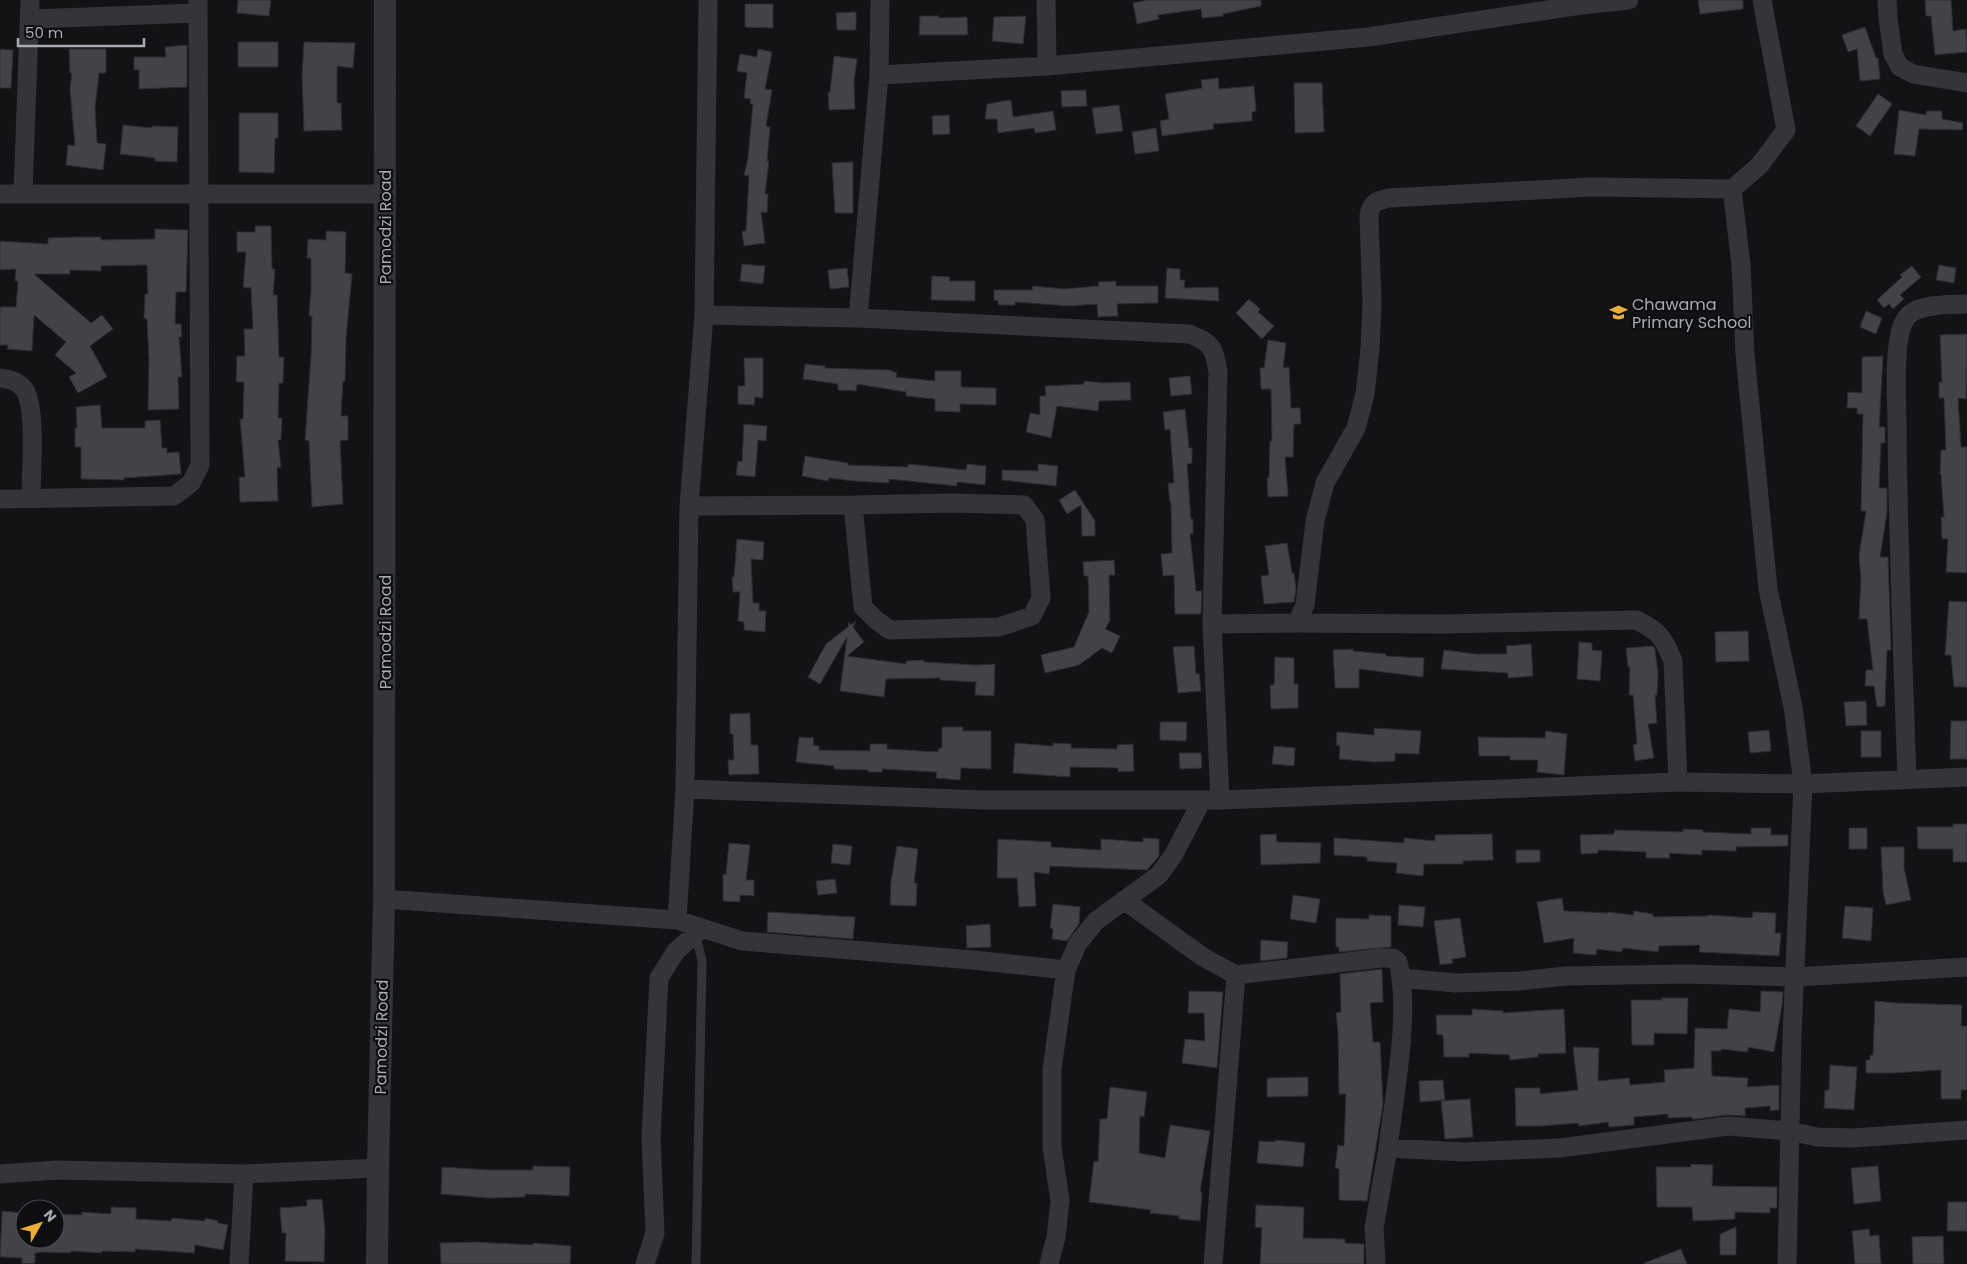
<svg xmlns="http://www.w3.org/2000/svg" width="1967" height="1264" viewBox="0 0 1967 1264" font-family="Poppins,sans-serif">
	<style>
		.building { fill: #424348; stroke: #2d2d31 }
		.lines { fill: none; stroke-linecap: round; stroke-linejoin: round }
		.service { stroke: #34353a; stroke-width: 9 }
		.minor { stroke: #34353a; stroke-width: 19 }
		.tertiary { stroke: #34353a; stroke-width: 22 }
		.labels { text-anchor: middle; stroke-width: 4.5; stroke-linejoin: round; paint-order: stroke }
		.street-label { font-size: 16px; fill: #a5aab4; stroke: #0e0e10 }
		.poi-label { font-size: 16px; fill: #a5aab4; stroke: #0e0e10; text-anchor: start }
	</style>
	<rect width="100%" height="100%" fill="#131315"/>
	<path class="building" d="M238,0H271L269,16L237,13Z
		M1147,0H1261V6L1223,14V16L1202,18L1201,9L1158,15L1159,19L1137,24L1133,3Z
		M1698,0H1743V9L1700,14Z
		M1925,0H1951L1953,31L1966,29L1967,52L1935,55L1931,16H1926Z
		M745,4H773V28L745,27Z
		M856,12V30H837L836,13Z
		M920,16H939V18L967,17L968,35H919Z
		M1026,16L1023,44L992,41L994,17Z
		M1865,27L1876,58H1878L1880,79L1860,81L1857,49L1848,52L1842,35Z
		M238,42H278V67H238Z
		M304,42L355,43L353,68L337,66V103H341L342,130L304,131L302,76Z
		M187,45V87L139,89V70H134V57H166L165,47Z
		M0,49L13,50L11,88H0Z
		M69,49H106V73H99L95,108L97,143L106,144L103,170L66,165L68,145L75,146L70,89L72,73H70Z
		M758,49L772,52L765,89L772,90L766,126L770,127L767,161H769L765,194H768L767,213L761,212L765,243L744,246L742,231H746L749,176L744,175L748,158L753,104H750L751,99L744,98L747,73L737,71L740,54L757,57Z
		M834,56L857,59L854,82L855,109L829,110L828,92H830Z
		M1218,78L1219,89L1254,86L1256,111L1252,112V121L1213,124L1214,129L1162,136L1160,121L1169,119L1165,94L1202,88L1201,80Z
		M1294,83H1322L1324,132L1295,133Z
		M1086,90L1087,106L1062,107L1061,91Z
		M1878,94L1892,104L1870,136L1856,126Z
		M1011,100L1013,117L1053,111L1056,130L1035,133L1034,128L998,133L997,119H985L987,104Z
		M1119,105L1123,131L1096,134L1092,108Z
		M1899,110L1926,115V111H1942V119L1963,123L1962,130L1919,129L1915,156L1894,154Z
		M239,113H278V138H275L274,173L239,172Z
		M949,115L950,134L933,135L932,116Z
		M123,125L152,128V126L178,127L177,162L155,161V158L120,154Z
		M1156,128L1159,151L1135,154L1132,132Z
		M853,162V213H835L832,163Z
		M255,226H271L272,269H275L273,295H277L279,357H284L283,383H279L278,418H282L281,440H278L281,467L277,468L278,501L240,502L239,477H245L240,419H243L244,382H236L237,356H245L244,329H253L251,288L243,287L246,252H237V232H255Z
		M155,229L188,230L186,292H176L175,324H181L182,337H179L182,377H178L179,409L148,410L149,359L147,319L144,318L145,294H148L147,265L101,266V271L70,270V274H34L91,323L102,315L113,329L90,346L107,377L78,393L69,377L76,373L55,355L66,342L34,315L32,351L7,349L8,345H0V307H16L18,281H15L16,269L0,270V241L48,244V238L79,237H101V240L155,239Z
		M326,231L346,232L345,273L352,274L346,338L345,381H343L341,416H348V440L340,441L343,504L312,507L309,441L305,440L311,356L312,316H309L311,290V258H307L308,239L326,240Z
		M742,264L765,266L763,284L740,281Z
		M1939,265L1956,268L1954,283L1936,280Z
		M1912,266L1921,277L1900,295L1904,299L1893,309L1889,304L1884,308L1877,300L1902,277L1900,275Z
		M847,268L849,287L830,289L828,270Z
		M1167,268L1180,269V280H1185L1184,288L1218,287L1219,301L1165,298Z
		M932,276L950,277L949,281H975V301L931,300Z
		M1116,281V286H1158V303L1117,304L1118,316L1098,317L1097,304L1069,306L1015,302V305H998V301L994,300V290H1032L1033,286L1064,289L1099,286L1098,282Z
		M1249,299L1260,309L1258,312L1274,326L1262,339L1236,313Z
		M1866,311L1882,318L1876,334L1860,327Z
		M1967,334L1966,399L1958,398L1961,447H1967V573L1946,572L1948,539H1942L1941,517H1944L1941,474H1940L1941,450H1946L1944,398H1939V382H1942L1940,335Z
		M1268,340L1286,343L1283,368L1289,367L1291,408H1300L1301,424H1294L1293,457H1285L1288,496L1268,497L1267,478H1269L1270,441H1272L1271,389H1261L1260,368H1264Z
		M1883,356L1879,427H1885V443H1881L1879,488H1887V512L1880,557H1888L1891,650H1887L1885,706L1877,707L1874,686H1865L1866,670H1873L1867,619H1859L1861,579L1859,556L1866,511H1861L1863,414H1857V408H1847L1848,392L1862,393V357Z
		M744,358H763V398L755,397L754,405L738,404V386H745Z
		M805,364L825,366V368L889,370L897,373L896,377L935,381V371H961V387L996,388V405L960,404V412L935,411V399L906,396V392L857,384L856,391L838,390V384L803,379Z
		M1190,376L1192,394L1171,396L1169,378Z
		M1084,381L1103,383L1130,382L1131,400L1099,401L1098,411L1057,406L1051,438L1026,432L1030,413L1040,415V396H1046L1045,386L1084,384Z
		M100,405L102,428H145V421L160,420L162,448H167V453L179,452L181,474L124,478V480L81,479V447H75V428H77L76,407Z
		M1185,409L1189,448H1192V463L1187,464L1191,519H1193V534H1190L1196,591H1202L1201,614H1175L1174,575L1163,576L1161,554L1172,553L1171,502H1170L1168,483H1174L1170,429L1165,430L1163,412Z
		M744,424L767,426L766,441L758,440L755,477L736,475L738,461L742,462Z
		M805,456L848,463V465L908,467V464L966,470L967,464L986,466L985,485L957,482V486L889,479V483L854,481L829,478L828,481L802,476Z
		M1038,464L1058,466L1056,486L1002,480V470L1038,471Z
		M1075,490L1095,521V536H1082L1081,505L1067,514L1059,500Z
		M737,539L764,542L763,560L751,559L753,603H759V611H766L765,632L744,630V622L738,621L740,592H733L732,577H734Z
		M1287,543L1292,573H1294L1296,589L1294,602L1264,604L1261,576L1269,575L1265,546Z
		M1114,560L1115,575H1109L1110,620L1105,629L1120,636L1112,653L1102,648L1079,665L1045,673L1041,655L1074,647L1089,612L1088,576H1084L1083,562Z
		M1949,601L1967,602V687H1954L1951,655H1945Z
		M856,621L853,627L864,642L847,656L906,664V661L924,660V662L976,665L995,664L994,696L975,695L976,682L940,680V678L886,679L884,697L840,691L847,637L820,684L808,677L826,644L848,627L849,622L851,625Z
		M1748,631L1749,661L1716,662L1715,632Z
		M1579,642L1592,643V650L1602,651L1600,681L1577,679Z
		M1531,644L1533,676L1508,678V673L1441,669L1444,650L1476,654H1507L1506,646Z
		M1194,646L1196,674L1199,673L1201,691L1178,693L1173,647Z
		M1653,646L1655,649L1658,674L1657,695H1655L1657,723L1648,724L1654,758L1635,761L1633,745L1637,744L1633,695H1629L1630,667H1628L1626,648Z
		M1353,649V651L1386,654V656L1424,658L1423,677L1359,669V688H1335L1333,650Z
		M1275,657L1294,658V684H1298V708L1271,709L1270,685H1274Z
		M1866,701L1867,725L1846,726L1844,702Z
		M750,713L751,745H758L759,774L729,775L728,760H734L733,734H730V714Z
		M1951,721H1967V759H1950Z
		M1160,722H1187L1186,741L1160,740Z
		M942,727H963V731H991V769L961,768L960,780L936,778L937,772L882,769V772H868V770L834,769V766L796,762L799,737L814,738L813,745L819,746V750L870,751V744H887V749L938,752L939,748H942Z
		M1374,728L1421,731L1419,754L1395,753V761L1375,762L1339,759L1340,746L1336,745L1337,732L1374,735Z
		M1769,730L1771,751L1750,753L1748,732Z
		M1546,731L1567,734L1564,775L1537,772L1538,760H1510V756H1479L1478,737L1545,738Z
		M1861,731H1881V757H1861Z
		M1015,743L1053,746V743L1071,744V748L1117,749V745L1133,744L1134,771L1118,772V768L1070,767V777L1013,773Z
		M1274,746L1295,748L1294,766L1272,764Z
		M1179,753H1201L1202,768L1180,769Z
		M1953,824H1967V862H1953V849H1918L1917,827H1953Z
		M1751,828H1771V835H1788V846L1736,847V851L1702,850V855L1669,853L1670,858H1646V852L1598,850V853L1581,854L1580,835L1614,834L1615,830L1683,832V829L1703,830V832L1751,834Z
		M1849,828H1867V849H1849Z
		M1276,834L1277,842L1321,843L1320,863L1261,865L1260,835Z
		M1492,834L1493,860L1463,861V864H1424L1423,876L1396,873L1397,863L1367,861V857L1334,855V838L1404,843V838L1435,841V835Z
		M1143,838L1159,839V856L1147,870L1050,866L1049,874L1034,872L1036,906L1019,907L1017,878H997L998,839L1051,842V847L1101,850V839L1143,842Z
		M729,843L750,845L746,880H754V896L740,895V902L723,901V874L726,875Z
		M833,844L852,846L850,865L831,863Z
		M897,846L918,849L914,883H917L916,906L890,905L891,881Z
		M1881,847H1904V868L1911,900L1886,905L1883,891Z
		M1516,850H1540V862L1516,863Z
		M835,879L837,893L818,895L816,881Z
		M1293,895L1320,899L1316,923L1290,919Z
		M1562,898L1564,911L1608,913V912L1633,915L1634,911L1653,914V917L1708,916V915L1752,918L1753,912L1776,913L1775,933H1781L1779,956L1699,952L1700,945L1659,946L1658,952L1623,948L1622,952L1597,949L1596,955L1573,953L1574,938L1544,943L1537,902Z
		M1053,904L1080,907L1079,924L1067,941L1052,939L1053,929L1050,928Z
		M1399,905L1425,907L1423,927L1398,925Z
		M1845,906L1873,908L1871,941L1842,938Z
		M768,912L855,917L853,939L767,932Z
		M1369,915L1391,916V947L1339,952V947H1336V918L1369,919Z
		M1460,918L1466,957L1452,959L1453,963L1440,965L1434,921Z
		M990,924L991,947L967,948L966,926Z
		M1261,940L1288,942L1287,958L1260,961Z
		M1382,969L1383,1002L1370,1003L1373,1042H1380L1383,1104L1367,1201L1339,1200V1169L1335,1168L1338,1145L1344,1146L1346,1094H1339L1338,1032L1336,1013L1341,1012L1340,974Z
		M1189,991L1223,992L1217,1068L1182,1063L1185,1039L1205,1041L1204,1013H1188Z
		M1761,991L1783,992L1782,1006L1774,1052L1748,1047V1052L1721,1049V1051H1711L1712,1076L1748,1078L1747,1087L1779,1085V1110L1770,1111V1106L1745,1108V1116L1727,1115L1697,1119H1692V1117L1668,1118V1114L1634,1117V1125L1609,1127L1608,1122L1579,1126L1578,1123L1542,1126H1516L1515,1088H1540V1094L1578,1090L1573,1047L1599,1048L1598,1081L1629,1078L1630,1085L1665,1082L1664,1070L1694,1068L1695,1028L1727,1029L1729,1009L1760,1012Z
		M1662,998H1688L1687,1034L1654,1033V1045H1632L1631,1000H1662Z
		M1875,1001L1897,1003L1962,1005L1961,1026H1967V1090H1961V1099H1941V1070L1893,1073H1866V1060H1870V1055H1873Z
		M1472,1009L1503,1011V1013L1564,1009L1566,1053L1538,1054V1057L1510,1060L1509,1055L1469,1053V1057H1444L1443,1035H1437L1436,1015H1472Z
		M1830,1065L1857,1067L1854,1110L1824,1108L1825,1090H1829Z
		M1308,1077V1096L1267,1097V1078Z
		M1443,1080L1445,1100L1420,1102L1419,1081Z
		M1110,1087L1147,1092L1144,1117L1140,1116L1139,1153L1165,1158L1170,1125L1210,1131L1200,1192H1202L1200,1221L1179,1219V1216L1150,1213L1151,1210L1089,1202L1094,1161L1098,1162L1100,1119H1107Z
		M1470,1099L1473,1137L1445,1139L1441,1101Z
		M1275,1140L1305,1143L1303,1167L1257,1163L1259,1141L1275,1142Z
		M1691,1164L1713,1165L1712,1186L1777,1187V1208H1770V1213L1735,1212V1219L1693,1221L1692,1207H1657L1656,1167H1691Z
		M533,1166L570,1167L569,1196L525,1194V1197L489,1198L441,1194L442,1167L489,1170H533Z
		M1878,1166L1881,1201L1854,1204L1851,1168Z
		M322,1199L325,1231L324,1262L285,1261L286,1233H282L280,1208L307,1206L306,1200Z
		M1948,1202H1967V1231H1947Z
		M1256,1205L1304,1207L1303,1238L1345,1239V1243L1364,1244V1264H1260L1262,1228L1255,1227Z
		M111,1207L136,1208V1219L171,1221L172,1218L205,1221V1218L218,1221V1223L228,1225L223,1250L195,1245L194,1253L135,1249V1252L102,1251V1253L71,1251V1253L42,1252L35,1253V1263L22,1264V1258L0,1257L2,1211L25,1213V1239H55V1214L82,1215V1212L111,1214Z
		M1736,1227V1255H1720V1234Z
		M1869,1229L1870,1236L1879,1235L1881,1264H1855L1852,1231Z
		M1943,1236L1944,1264H1913L1912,1237Z
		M474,1242L533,1245V1243L571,1246L570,1264H441L440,1243Z
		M1681,1249L1687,1264H1644V1263Z"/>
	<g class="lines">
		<path class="service" d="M695,933L702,960L696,1264"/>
		<path class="minor" d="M708,0L704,315L689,506L685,789L983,800H1220L1678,782L1803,784L1967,777
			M1887,0L1888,18L1893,54L1900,67L1913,74L1967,83
			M30,19L198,13
			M1047,66L1368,37L1581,5L1629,0
			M879,75L1047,66L1046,0
			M1732,189L1741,265L1745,354L1768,589L1793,707L1803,784L1792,1035L1787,1264
			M0,194H386
			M23,194L30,0
			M704,315L858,318L1189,334C1212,343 1214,347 1218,372L1212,624L1220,800
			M858,318L879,75L880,0
			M0,378C9,379 18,381 24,389C37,407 31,473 31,497
			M0,499L174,496L191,483L200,465L198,0
			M953,503L1024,505L1035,520L1041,598L1032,616L999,627L890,630L876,620L863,607L853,505Z
			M689,506L853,505
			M1297,623L1305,605L1315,521L1325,483L1356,428L1365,394L1370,349L1372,304L1369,216C1371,202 1377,201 1389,198L1591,187L1732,189L1759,166L1786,130L1762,0
			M1212,624L1297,623L1442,624L1636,620C1658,630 1664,638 1673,661L1678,782
			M1907,778C1903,661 1898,544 1897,427C1897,401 1892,339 1906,318C1917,303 1950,305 1967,304
			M384,899L677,920L685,789
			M1124,900L1203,957L1236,975L1381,958H1393L1398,962C1411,1013 1394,1095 1388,1148
			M677,920L742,941L973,960L1066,970
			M1402,978L1455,983L1520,981L1566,976L1686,974L1796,977L1967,967
			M0,1174L57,1170L244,1174L378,1168
			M239,1264L244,1174
			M645,1264L655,1233L651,1137L659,978L676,951L696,934
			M1049,1264L1056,1237L1060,1201L1052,1147V1069L1066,970L1078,943L1096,921L1159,875L1174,854L1202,800
			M1213,1264L1236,975
			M1376,1264L1374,1228L1388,1148L1464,1152L1560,1148L1728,1126L1790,1131L1817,1137L1853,1138L1967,1130"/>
		<path class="tertiary" d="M377,1264L378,1168L384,899L385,0"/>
	</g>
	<defs>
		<symbol id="school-bare" viewBox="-9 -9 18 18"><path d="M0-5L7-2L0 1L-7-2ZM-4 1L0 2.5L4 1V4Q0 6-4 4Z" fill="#e8ae38" stroke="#0e0e10" stroke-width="2.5" paint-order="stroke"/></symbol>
	</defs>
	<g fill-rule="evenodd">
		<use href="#school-bare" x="1606" y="300" width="25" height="25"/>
	</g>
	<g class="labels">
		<g class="street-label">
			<text transform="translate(385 227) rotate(-90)" y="6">Pamodzi Road</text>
			<text transform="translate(385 632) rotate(-90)" y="6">Pamodzi Road</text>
			<text transform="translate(381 1037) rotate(-89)" y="6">Pamodzi Road</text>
		</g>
		<g class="poi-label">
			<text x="1632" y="310">Chawama<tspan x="1632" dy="18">Primary School</tspan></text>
		</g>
	</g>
	<g transform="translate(40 1224) rotate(51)"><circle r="24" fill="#0e0e10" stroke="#4a4c52"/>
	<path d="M0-4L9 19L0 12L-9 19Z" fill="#e8ae38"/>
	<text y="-8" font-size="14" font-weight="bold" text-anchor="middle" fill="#a5aab4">N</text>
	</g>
	<path d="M18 38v8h126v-8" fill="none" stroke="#a5aab4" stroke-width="2.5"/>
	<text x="25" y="38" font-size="15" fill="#a5aab4" stroke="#0e0e10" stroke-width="4" paint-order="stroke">50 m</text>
</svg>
